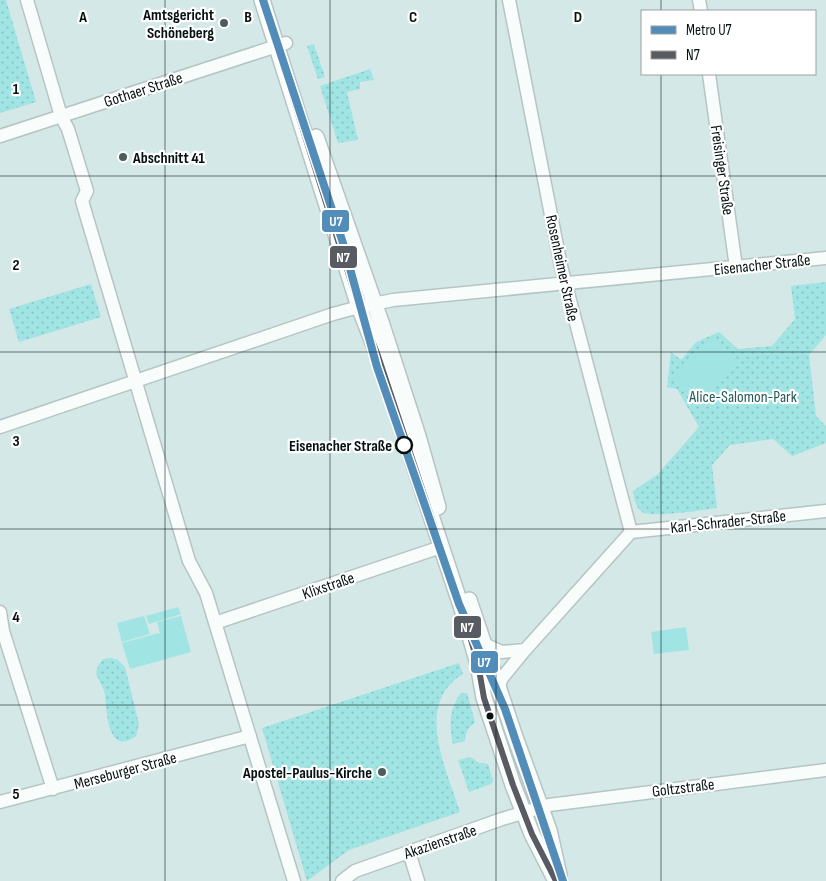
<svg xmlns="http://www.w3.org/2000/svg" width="826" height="881" viewBox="0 0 826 881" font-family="'Sofia Sans Condensed',sans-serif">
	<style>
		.grass { fill: url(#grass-dots) }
		.pitch { fill: #a0e4e3 }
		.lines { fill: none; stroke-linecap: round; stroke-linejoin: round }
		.minor-casing { stroke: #b5c5c4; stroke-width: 15 }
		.major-casing { stroke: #b5c5c4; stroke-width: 18 }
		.minor { stroke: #f8fcfb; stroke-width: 12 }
		.major { stroke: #f8fcfb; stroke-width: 15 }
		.bus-1-casing { stroke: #fff; stroke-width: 10 }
		.bus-1 { stroke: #595b62; stroke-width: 6 }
		.metro-1-casing { stroke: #fff; stroke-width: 11 }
		.metro-1 { stroke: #528dba; stroke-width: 8 }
		.grid { fill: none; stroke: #051111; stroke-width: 1; stroke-opacity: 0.55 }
		.poi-dot { fill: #4d5c5c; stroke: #fff; stroke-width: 2 }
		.stop-dot { fill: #fff; stroke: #051111; stroke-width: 2.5 }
		.bus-dot { fill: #051111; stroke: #fff; stroke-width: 2 }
		.labels { text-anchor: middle; stroke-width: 4.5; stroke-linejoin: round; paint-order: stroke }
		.poi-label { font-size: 16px; font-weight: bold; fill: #051111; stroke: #fff; text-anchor: end }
		.street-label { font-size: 16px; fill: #051111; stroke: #fff }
		.park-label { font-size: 16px; fill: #245a5a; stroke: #fff }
		.stop-label { font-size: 16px; font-weight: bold; fill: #051111; stroke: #fff; text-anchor: end }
		.grid-label { font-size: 16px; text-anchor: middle; font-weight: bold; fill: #051111; stroke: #fff; stroke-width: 4.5; stroke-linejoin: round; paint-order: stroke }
		.line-badge { stroke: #fff; stroke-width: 2 }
		.badge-label { font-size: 14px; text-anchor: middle; font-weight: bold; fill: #fff }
	</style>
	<defs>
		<pattern id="grass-dots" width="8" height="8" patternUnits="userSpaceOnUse" patternTransform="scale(1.25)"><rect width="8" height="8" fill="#a0e4e3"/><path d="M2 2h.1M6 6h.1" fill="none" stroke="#88c3c2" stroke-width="1.8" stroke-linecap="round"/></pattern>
	</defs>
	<rect width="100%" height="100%" fill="#d3e8e7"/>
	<path class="grass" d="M0,0H6L36,102L0,113Z
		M314,44L325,77L318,79L307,46Z
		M370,69L374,80L360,82V89L347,92L358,140L338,143L320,86Z
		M826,282V335L809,355L816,416L826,426V443L792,456L773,439L730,445L712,465L717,508C703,510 651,518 642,512C636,508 634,499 633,491L657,475L699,427L677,389L667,387L671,352L681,360L696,342L719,332L738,349L772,346L795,319L791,286Z
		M91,284L101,317L19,342L9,309Z
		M111,658L118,660L125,667L139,724L136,736C107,757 107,711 105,695C104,687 98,680 96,673L98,666L103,659Z
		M459,663L463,674C413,704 447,770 460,812L349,850L307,881L262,728Z
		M461,693H467L475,722L467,730L465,741L453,744C449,726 449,709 461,693Z
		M471,757L479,763L488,764L493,780L491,784L469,792L458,760Z"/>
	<path class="pitch" d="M715,339L738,364L696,402L673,376Z
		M178,607L181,614L149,624L146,616Z
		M144,616L150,634L122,642L117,623Z
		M181,616L191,652L130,669L122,643L159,633L161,637L157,622Z
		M686,627L689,650L654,654L651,632Z"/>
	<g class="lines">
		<defs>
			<path id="minor" d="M27,0L61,116L68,129L87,191L82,201L189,561L206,593L294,881
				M509,0L561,266L631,532
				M699,0L701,11
				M709,74L736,267
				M0,136L286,43
				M0,427L333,314L359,307L393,300L826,258
				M631,532L826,511
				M0,612L3,631L53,789
				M215,623L441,547
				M484,644L502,652L525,650
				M499,686L502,678L525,650L631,532
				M0,802L250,736
				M409,852L418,881
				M342,881L355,871L502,819L549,805L826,770"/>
			<path id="major" d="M262,0L359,307L377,353L462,609L478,664L484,698L513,785L532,834L556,881
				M316,137L382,325L418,436L438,507
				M469,600L515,737L549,830L559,875"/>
		</defs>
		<use href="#minor" class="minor-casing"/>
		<use href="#major" class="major-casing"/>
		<use href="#minor" class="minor"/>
		<use href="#major" class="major"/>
		<defs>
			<path id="bus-1" d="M262,0L359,307L377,353L462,609L478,664L484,698L513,785L532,834L556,881"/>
		</defs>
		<use href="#bus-1" class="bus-1-casing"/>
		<use href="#bus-1" class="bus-1"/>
		<defs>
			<path id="metro-1" d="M263,0L343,243L377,367L459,604L505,709L563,881"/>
		</defs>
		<use href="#metro-1" class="metro-1-casing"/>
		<use href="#metro-1" class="metro-1"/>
	</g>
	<path class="grid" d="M165,0V881M330,0V881M496,0V881M661,0V11M661,74V881M0,176H826M0,352H826M0,529H826M0,705H826"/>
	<g class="poi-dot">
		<circle cx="224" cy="23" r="5"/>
		<circle cx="123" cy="157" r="5"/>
		<circle cx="382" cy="772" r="5"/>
	</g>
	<circle class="stop-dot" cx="404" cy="445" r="8"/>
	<circle class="bus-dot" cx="490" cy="716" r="4.5"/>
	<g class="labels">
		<g class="poi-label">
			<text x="214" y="20">Amtsgericht<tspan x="214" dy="18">Schöneberg</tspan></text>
			<text x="133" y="163" text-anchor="start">Abschnitt 41</text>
			<text x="372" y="778">Apostel-Paulus-Kirche</text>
		</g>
		<g class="street-label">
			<text transform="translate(143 89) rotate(-18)" y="6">Gothaer Straße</text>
			<text transform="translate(723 170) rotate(82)" y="6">Freisinger Straße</text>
			<text transform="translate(762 264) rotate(-6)" y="6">Eisenacher Straße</text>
			<text transform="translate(563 268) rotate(78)" y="6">Rosenheimer Straße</text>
			<text transform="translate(728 521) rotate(-6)" y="6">Karl-Schrader-Straße</text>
			<text transform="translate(328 585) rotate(-19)" y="6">Klixstraße</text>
			<text transform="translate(125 770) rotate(-15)" y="6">Merseburger Straße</text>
			<text transform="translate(683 787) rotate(-7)" y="6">Goltzstraße</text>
			<text transform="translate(440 841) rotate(-19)" y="6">Akazienstraße</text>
		</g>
		<g class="park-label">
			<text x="743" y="402">Alice-Salomon-Park</text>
		</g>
		<g class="stop-label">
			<text x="392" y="451">Eisenacher Straße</text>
		</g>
	</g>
	<g class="grid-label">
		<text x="83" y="22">A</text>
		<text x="248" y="22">B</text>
		<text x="413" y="22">C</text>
		<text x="578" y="22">D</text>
		<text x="16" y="94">1</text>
		<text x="16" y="270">2</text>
		<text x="16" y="446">3</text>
		<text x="16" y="622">4</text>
		<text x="16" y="799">5</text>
	</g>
	<g class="line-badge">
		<rect x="321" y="209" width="29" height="24" rx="5" fill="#528dba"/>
		<rect x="329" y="245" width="29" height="24" rx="5" fill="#595b62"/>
		<rect x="453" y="615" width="29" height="24" rx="5" fill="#595b62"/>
		<rect x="470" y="650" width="29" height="24" rx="5" fill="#528dba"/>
	</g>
	<g class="badge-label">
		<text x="336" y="226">U7</text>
		<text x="343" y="262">N7</text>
		<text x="467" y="632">N7</text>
		<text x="484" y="667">U7</text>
	</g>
	<rect x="641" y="10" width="175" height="65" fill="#ffffff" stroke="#9ba0a0"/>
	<rect x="651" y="26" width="25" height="8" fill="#528dba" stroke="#9ba0a0"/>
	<text x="686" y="35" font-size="15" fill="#051111">Metro U7</text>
	<rect x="651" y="51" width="25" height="8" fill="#595b62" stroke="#9ba0a0"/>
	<text x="686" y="60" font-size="15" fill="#051111">N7</text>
</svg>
